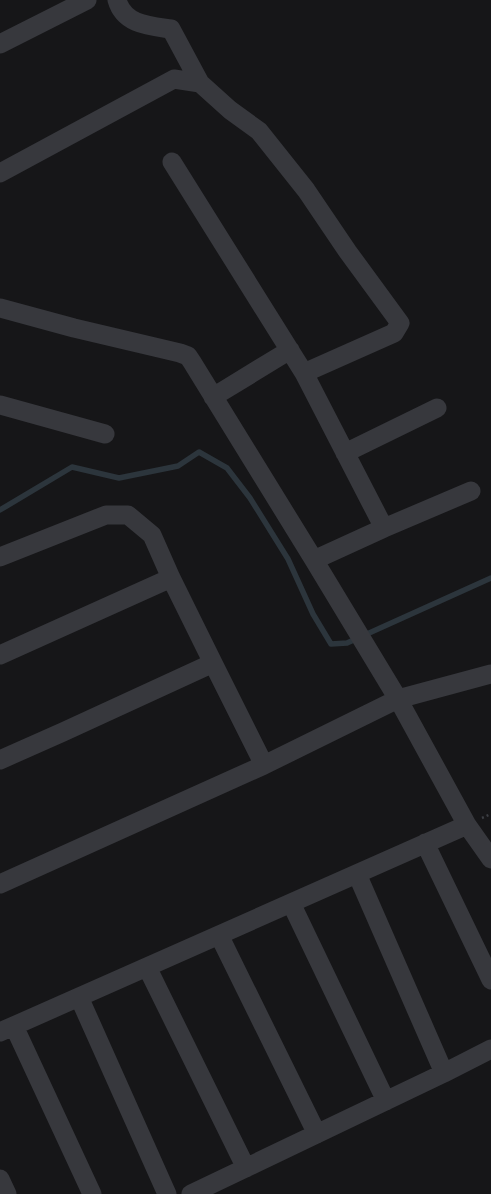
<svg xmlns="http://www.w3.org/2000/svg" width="491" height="1194" viewBox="0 0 491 1194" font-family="'PT Sans Narrow',sans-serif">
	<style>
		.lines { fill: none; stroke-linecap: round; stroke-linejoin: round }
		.stream { stroke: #2c353c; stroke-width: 5.5 }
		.path { stroke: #3d3f44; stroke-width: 2.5; stroke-dasharray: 2 3; stroke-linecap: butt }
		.street { stroke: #37383d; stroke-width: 19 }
	</style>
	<rect width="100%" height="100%" fill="#161618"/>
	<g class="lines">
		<path class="stream" d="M0,510L72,467L119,478L178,466L199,452L227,468L250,498L288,559L313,614L331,644L347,643L491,578"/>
		<path class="path" d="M482,818L491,814"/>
		<path class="street" d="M117,0C124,25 150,26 171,29L200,83
			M0,44L87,0
			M172,162L304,373L384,528
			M0,173L174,79L200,83L230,110L259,131L306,190L348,252L400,323L394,333L304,373
			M0,308L74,328L180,353L188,356L192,362L314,560L398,699L467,825L491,859
			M213,397L290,350
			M0,405L105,434
			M345,453L437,408
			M0,557L106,515H128L152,535L171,578L213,663L264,765
			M314,560L384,528L471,491
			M0,655L171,578
			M0,760L63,732L213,663
			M425,843L491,980
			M357,874L444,1073
			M0,884L264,765L398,699L491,674
			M291,903L386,1101
			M219,935L317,1134
			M147,967L246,1168
			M79,997L167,1194
			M14,1026L92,1194
			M0,1032L467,825
			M0,1179L7,1194
			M191,1194L444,1073L491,1049"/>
	</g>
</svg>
